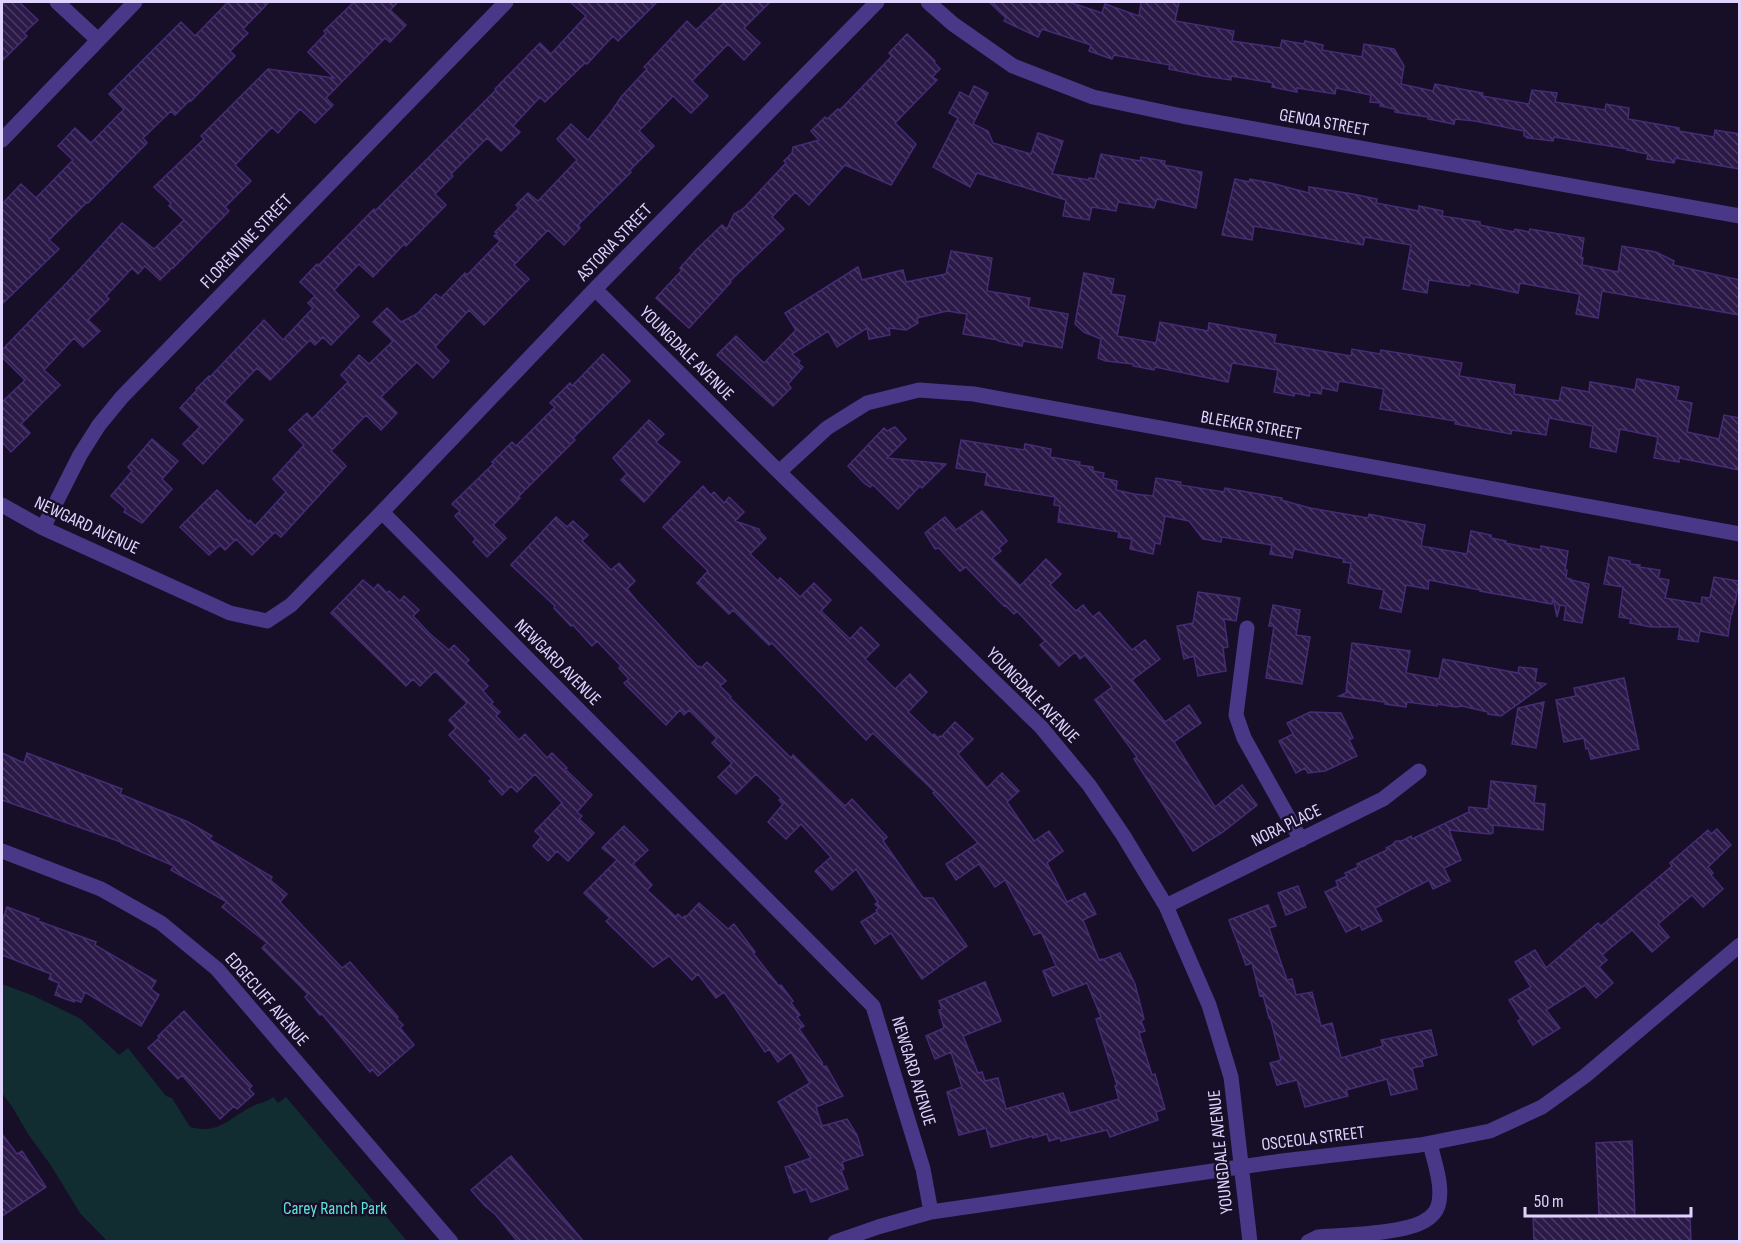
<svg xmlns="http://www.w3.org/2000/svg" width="1741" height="1243" viewBox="0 0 1741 1243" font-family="'Sofia Sans Condensed',sans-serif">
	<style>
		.green { fill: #112d31 }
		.building { fill: url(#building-back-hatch); stroke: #462b75; stroke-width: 1.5 }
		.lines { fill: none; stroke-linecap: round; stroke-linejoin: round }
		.minor { stroke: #483887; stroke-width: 15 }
		.labels { text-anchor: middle; stroke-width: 5; stroke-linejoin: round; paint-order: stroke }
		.street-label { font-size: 18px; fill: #e0d4ff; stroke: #170f27 }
		.park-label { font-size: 18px; fill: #5ce3d7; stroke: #170f27 }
	</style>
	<defs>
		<pattern id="building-back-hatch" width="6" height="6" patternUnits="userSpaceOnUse" patternTransform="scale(1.5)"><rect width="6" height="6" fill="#2b1a48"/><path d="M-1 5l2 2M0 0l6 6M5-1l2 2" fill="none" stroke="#493a63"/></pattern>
	</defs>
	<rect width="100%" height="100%" fill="#170f27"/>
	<path class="green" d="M2,984L34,996L81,1019L119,1055L128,1048L166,1096L172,1098L190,1127C219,1135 229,1118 251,1107C258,1103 266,1103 273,1097L278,1103L286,1097L407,1241H107L80,1213L50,1164L28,1134L13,1108L2,1093Z"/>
	<path class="building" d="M2,2H19L38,20L24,33L27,36L2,61Z
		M228,2H269L243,29L248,33L230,51L235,56L191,101L190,100L175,115L171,111L143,138L147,143L88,203L87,202L49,240L59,249L2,304V204L21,184L36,198L73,160L58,146L75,128L91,143L124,109L109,94L181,22L195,36Z
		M354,2H398L390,10L406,25L390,42L385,38L326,98L333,105L315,123L300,109L278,133L272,127L235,165L251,181L225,207L229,211L173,268H172L160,280L145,266L138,274L132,268L106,296L109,299L88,320L100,331L83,347L74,338L44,370L60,385L21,424L30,433L11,452L3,443L2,445V402L25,380L2,357V350L80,269L122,223L154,249L184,220L169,206L171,203L154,187L204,139L201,136L268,69L334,78L308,52L326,33L324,31Z
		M570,2H657L618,41L613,36L587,64L585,63L545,102L540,97L513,126L520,132L501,151L487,138L451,174L453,176L435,194L446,205L406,246L404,244L373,277L359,264L334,290L359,316L331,345L323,337L315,345L310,340L270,380L257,368L224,402L243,420L203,464L183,444L200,427L180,408L197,390L196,389L209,376L210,377L264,320L283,340L313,308L308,303L315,296L300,282L317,264L318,266L374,209L375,211L496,90L495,89L540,43L551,54L586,16Z
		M725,2H770L744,28L760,43L744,60L728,44L692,81L708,96L691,113L673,96L639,131L654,146L630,170L631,172L578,225L580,228L564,245L548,230L514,265L529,279L484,325L469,310L435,347L449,361L433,378L417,362L381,397L397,413L381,430L366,415L331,451L346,466L281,537L275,532L252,555L236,539L225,550L220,545L209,555L180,527L217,490L249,522L250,520L255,526L286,492L273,479L304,445L289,430L307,413L312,419L348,382L341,375L359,355L369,364L393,341L373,322L387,308L401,322L417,314L436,294L441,298L465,273L467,275L500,241L494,236L497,233L495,232L519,208L516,205L528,193L538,201L577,160L557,139L571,124L588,140L611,112L621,97L647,69L644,67L687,21L696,30Z
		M989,2H1069L1102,13L1105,4L1139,16L1141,2H1179L1175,21L1234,31L1232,41L1280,48L1282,40L1304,44L1305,41L1323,45L1322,50L1362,57L1364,44L1394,49L1404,66L1401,84L1433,91L1435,84L1483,93L1482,96L1529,104L1532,90L1557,93L1555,102L1605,110L1606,104L1629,108L1628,119L1679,128V131L1714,137L1715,130L1740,134V169L1675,158L1674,163L1647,159L1648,154L1627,150L1628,149L1554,137L1553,141L1527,138L1528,137L1524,136V131L1475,121L1455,119L1454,124L1428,119V117L1395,112V109L1380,106L1381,103L1370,102L1371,95L1336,88L1335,94L1297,88V92L1272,87L1273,83L1231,76V80L1203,76L1169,69L1170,65L1114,55L1112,59L1089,51L1091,45L1042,29L1038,37L1004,21L1006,18Z
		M907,34L935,61L934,62L940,69L932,77L937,80L895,123L916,144L891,185L845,165L809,205L795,192L772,217L784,229L730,281L731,282L689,328L656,298L682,270L680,268L697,249L722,225L727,229L734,214L743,209L786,163L784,161L792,153L793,147L819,140L811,131L825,117L827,119L838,109L840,110L892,56L889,53Z
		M974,86L988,93L973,124L988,131L993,143L1031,154L1038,133L1063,141L1052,174L1089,180V178L1095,179L1101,154L1140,161L1141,157L1165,161L1164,165L1202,172L1196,208L1157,199L1154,208L1118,202L1116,211L1092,207L1089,220L1063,216L1066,200L977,173L970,187L933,167L958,118L949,113L960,92L969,97Z
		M1235,179L1249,182L1250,179L1271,183L1309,193V187L1353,194L1377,199L1376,203L1419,211V206L1443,211L1442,216L1480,222V225L1514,232L1515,229L1529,232L1530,229L1584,238L1581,257L1583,258L1582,265L1618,272L1622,246L1656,252L1674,261L1673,265L1740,280V315L1602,291L1598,318L1576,314L1580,294L1520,283L1518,293L1470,283L1469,286L1429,280L1427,293L1403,289L1411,245L1365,237L1363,245L1254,226L1252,240L1222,235Z
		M951,251L992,258L987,291L1030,298L1028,307L1068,314L1062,348L1023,341L1022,346L998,341V340L963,334L967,314L947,311L917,318L918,323L906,330L889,328L890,335L869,339L867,328L837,347L828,331L792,354L800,361L798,363L803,367L788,384L791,388L773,406L717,355L736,336L764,363L796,330L785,313L858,267L862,280L903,270L906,282L946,274Z
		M1084,273L1114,279L1111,294L1125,296L1117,336L1156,343L1160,322L1208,331L1209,323L1276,335L1274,343L1351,356L1352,349L1380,354L1381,350L1462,363L1459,376L1515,385L1514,394L1559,401L1562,387L1589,392L1590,382L1635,390L1637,379L1679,387L1676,400L1692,403L1687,432L1719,439L1724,415L1740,418V470L1679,458V462L1654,458L1658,437L1620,429L1616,452L1590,447L1593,426L1549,418L1546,435L1512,430L1511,434L1455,424L1456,421L1380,409L1384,389L1339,381L1337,391L1322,388L1321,394L1310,392L1309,396L1295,393L1294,396L1274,392L1278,370L1232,363L1228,382L1155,367L1154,370L1133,366V364L1106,361L1098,358L1101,339L1084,332L1075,324Z
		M603,354L630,381L573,438L575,440L518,497L520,498L493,525L506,538L487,557L473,542L476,539L455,516L460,511L452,504L494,463L492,462L512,442L516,446L555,407L550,403L570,383L572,386Z
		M649,420L664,434L656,442L680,462L644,502L621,480L627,474L613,458Z
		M895,427L906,439L887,458L946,464L922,488L920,486L898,509L873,485L870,487L864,483L848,466L884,428L887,431Z
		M152,439L178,461L162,479L172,489L142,523L124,512L126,509L111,496L132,471L128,467Z
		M961,440L1024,450L1025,444L1051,449L1050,457L1080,462L1079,465L1093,467V471L1104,473L1103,478L1117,481L1116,490L1134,494L1153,496L1156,478L1181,482L1180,485L1224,492L1225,488L1282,498L1281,500L1310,508L1368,518L1369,514L1425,525L1421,546L1467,554L1471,531L1491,535V538L1506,541L1505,543L1541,550V546L1568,551L1565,570H1567L1566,578L1571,579V580L1589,584L1582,623L1564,620L1566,606L1560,605L1557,617L1553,597L1552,604L1480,591V590L1429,580L1428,589L1406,585L1401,612L1380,608L1384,590L1348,583L1351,563L1343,562L1344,559L1294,549L1292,558L1270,554L1272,545L1222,537L1221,542L1203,539L1189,521L1165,516L1160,544L1155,543L1153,554L1130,549L1132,539L1118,537L1119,532L1058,522L1060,506L1054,505L1055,497L985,485L987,473L956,468Z
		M703,486L711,495L714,492L724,503L729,497L744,512L735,521L759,529L760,532L766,538L750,554L778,581L780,578L800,597L814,583L831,600L821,611L850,639L861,627L879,645L865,659L895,689L910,674L927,692L908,712L933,736L934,734L938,738L940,736L941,737L955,722L973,739L958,754L987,788L1002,773L1019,791L1007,802L1034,841L1049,831L1063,851L1047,863L1067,902L1085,893L1096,914L1083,920L1099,960L1102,959V960L1120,953L1135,984L1144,1019L1141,1021L1145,1031L1139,1033L1152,1075L1155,1074L1165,1109L1156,1112L1158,1120L1110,1137L1107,1130L1061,1141L1060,1138L1049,1141L1047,1134L1033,1138V1136L991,1147L986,1128L959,1135L947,1092L962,1087L951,1052L935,1059L926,1036L944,1028L939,1010L942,1009L939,1001L985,982L1001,1021L963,1036L978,1073L982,1072L985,1081L998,1078L1006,1109L1063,1093L1070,1113L1119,1099L1115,1086L1117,1085L1096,1019L1101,1017L1087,983L1053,996L1043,971L1056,966L1041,932L1034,935L1005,880L995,887L979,864L956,880L946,864L978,843L933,793L935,792L873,733L866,740L772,643L769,645L733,610L729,614L697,583L708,571L663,527Z
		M982,511L1007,541L999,548L1001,551L992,558L1020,586L1046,559L1061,574L1050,585L1076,611L1083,605L1093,617L1099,612L1132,650L1145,640L1160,659L1132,680L1165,722L1189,705L1201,723L1174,742L1215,807L1242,785L1257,805L1223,832L1193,851L1134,759L1137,757L1095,700L1112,687L1085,655L1080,659L1075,652L1059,666L1040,645L1045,641L1017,611L1014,614L1005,605L1004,606L966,567L960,571L939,548L935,549L925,533L945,517L956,530Z
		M556,517L567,527L573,521L588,535L582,541L611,570L619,563L635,581L627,589L637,601L698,667L699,666L701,668L707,662L726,681L720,686L731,697L730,698L791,758L793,755L845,806L852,799L887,837L883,841L923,898H933L967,946L922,979L891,933L875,944L861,922L877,912L876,910L879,908L875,904L878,902L856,869L832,890L815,871L831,857L801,824L786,839L768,822L783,804L779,800L781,798L756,774L736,794L718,777L732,763L712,743L717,738L689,710L684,715L680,710L666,725L624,683L629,679L619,668L621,666L597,641L592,646L573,625L571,626L554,608L555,606L511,565Z
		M1609,557L1630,561V564L1640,565L1639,567L1660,570L1658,578L1669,580L1665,598L1701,604L1702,597L1710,598L1714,577L1739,581L1735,604H1734L1732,614H1731L1728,636L1700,631L1698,642L1678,639L1680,627H1651L1630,623L1631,619L1619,617L1623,587L1604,584Z
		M363,580L374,589L378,584L387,593L389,591L400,601L404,596L419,610L413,616L430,634L449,650L454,645L469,660L466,663L488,686L483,691L493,702L491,704L500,712L496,716L519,740L525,734L547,758L552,753L567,768L565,769L592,795L577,812L582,816L579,819L594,833L568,861L557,851L548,861L533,846L541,837L535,831L562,803L535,774L517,792L511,786L502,795L489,781L492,779L449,735L456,728L449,720L467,703L435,671L420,686L413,679L406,686L331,613Z
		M1198,592L1240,598L1236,621L1224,619L1228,647L1223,648L1226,671L1198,676L1194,656L1184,659L1177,626L1193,623Z
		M1273,605L1300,610L1296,635L1310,637L1302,684L1266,678L1274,626H1269Z
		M1352,643L1410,651L1406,673L1439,679L1443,659L1518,673L1519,667L1537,669L1535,682L1546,684L1501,716L1488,714V712L1462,706L1456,707L1437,704V706L1407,702L1406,707L1385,704V702L1339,696L1348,692L1346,691Z
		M1624,678L1639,749L1591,759L1588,748L1586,749L1584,738L1564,742L1556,700L1576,696L1574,688Z
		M1544,702L1536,748L1512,744L1518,708Z
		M1310,712L1341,713L1353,738L1349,740L1357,756L1325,771L1308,773L1305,768L1296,773L1279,741L1293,734L1287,723Z
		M2,753L24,763L27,753L122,789L120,794L188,822L212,836L209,839L272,877L270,880L287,894L280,902L342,968L350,962L398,1017L397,1019L403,1025L400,1028L414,1045L378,1076L372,1069L370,1072L322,1014L320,1015L305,997L308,994L262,948L267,943L222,907L227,902L171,870L174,866L121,843V842L2,800Z
		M1491,781L1536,786L1534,803L1545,804L1543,830L1493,825V833L1490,834L1449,830L1461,860L1444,868L1450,881L1433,889L1429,880L1375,908L1382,921L1362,930L1360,925L1346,932L1325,892L1338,886L1336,881L1347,876L1345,873L1358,867L1357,864L1387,850L1386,848L1392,845L1396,841H1402L1411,836L1412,839L1469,812V807L1488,809Z
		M624,826L648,850L633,864L652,885L647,890L676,917L678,914L682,918L685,916L686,917L699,903L728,929L734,924L755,952L753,953L779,986L781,985L793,1001L791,1003L800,1015L797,1017L804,1026L799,1029L822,1062L823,1067L826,1066L843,1096L816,1107L822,1126L847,1119L857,1135L863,1155L842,1162L844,1169L841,1170L848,1189L811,1202L806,1189L794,1193L785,1167L811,1158L778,1102L810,1083L791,1052L778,1062L769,1049L765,1052L724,992L716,998L698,974L692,980L669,956L653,967L606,921L610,918L584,893L617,860L602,848Z
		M1717,829L1731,845L1708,867L1713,873L1711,875L1723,889L1703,907L1692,895L1658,924L1669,937L1652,952L1632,930L1602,955L1607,960L1599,967L1613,983L1596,998L1585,985L1546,1010L1560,1028L1533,1045L1518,1021L1521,1019L1509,1000L1531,987L1515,962L1535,950L1546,968L1598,923L1601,926L1672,866L1670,863L1708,830L1711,834Z
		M1298,886L1306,907L1286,915L1278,893Z
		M1268,905L1276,926L1269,928L1287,980L1292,979L1296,995L1312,992L1321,1026L1332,1023L1341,1058L1383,1046L1381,1040L1431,1030L1437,1055L1422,1059L1423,1066L1412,1068L1417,1089L1391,1095L1387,1079L1346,1090L1348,1096L1305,1107L1297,1080L1277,1085L1270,1063L1281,1060L1270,1017L1269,1018L1263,995L1260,996L1252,963L1246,965L1229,920Z
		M7,907L39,919L38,921L96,942L95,945L156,981L151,989L159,995L141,1026L85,992L81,1002L74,1000V1002L55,995L59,983L49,979L51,974L2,955V922Z
		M184,1011L252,1086L249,1089L254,1094L237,1109L234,1106L220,1119L182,1075L178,1079L148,1048L160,1037L158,1036Z
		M2,1134L17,1154L22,1151L46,1187L2,1216Z
		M1632,1141L1635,1218L1690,1215L1691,1242H1534L1533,1218L1599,1215L1596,1143Z
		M511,1156L557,1210L584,1242H518L495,1214L485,1206L471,1190Z"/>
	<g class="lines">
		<path class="minor" d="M57,2L98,40
			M928,2L953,24L1013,66L1093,97L1182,116L1740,216
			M2,140L135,2
			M595,289L779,472L1041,727L1089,785L1123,835L1166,906L1209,1005L1231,1077L1250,1242
			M779,472L827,428L867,403L919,390L974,394L1740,534
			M2,505L43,528L230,613L267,621L291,605L382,512L873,1006L923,1169L931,1212
			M382,512L595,289L877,2
			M43,528L80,455L99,425L122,397L506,2
			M1247,628L1236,715L1244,738L1301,840
			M2,851L101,889L161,923L217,969L451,1242
			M1166,906L1383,799L1419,771
			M835,1242L878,1227L931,1212L1282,1161L1420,1145L1490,1131L1542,1107L1585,1076L1740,945
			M1308,1242L1318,1237C1345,1235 1405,1234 1426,1220C1431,1217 1436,1212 1438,1206C1444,1187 1434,1162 1430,1143"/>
	</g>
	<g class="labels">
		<g class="street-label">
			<text transform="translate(1324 122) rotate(10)" y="6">GENOA STREET</text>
			<text transform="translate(246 241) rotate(-46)" y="6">FLORENTINE STREET</text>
			<text transform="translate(614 242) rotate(-46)" y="6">ASTORIA STREET</text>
			<text transform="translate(687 353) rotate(45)" y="6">YOUNGDALE AVENUE</text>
			<text transform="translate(1251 425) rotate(10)" y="6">BLEEKER STREET</text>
			<text transform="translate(87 525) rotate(25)" y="6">NEWGARD AVENUE</text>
			<text transform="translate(558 662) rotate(45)" y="6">NEWGARD AVENUE</text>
			<text transform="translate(1033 695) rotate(46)" y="6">YOUNGDALE AVENUE</text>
			<text transform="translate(1286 825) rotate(-26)" y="6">NORA PLACE</text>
			<text transform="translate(267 999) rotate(49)" y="6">EDGECLIFF AVENUE</text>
			<text transform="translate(914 1071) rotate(73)" y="6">NEWGARD AVENUE</text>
			<text transform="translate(1313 1138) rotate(-7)" y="6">OSCEOLA STREET</text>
			<text transform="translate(1220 1152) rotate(-96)" y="6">YOUNGDALE AVENUE</text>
		</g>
		<g class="park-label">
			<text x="335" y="1214">Carey Ranch Park</text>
		</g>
	</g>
	<rect width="1741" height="1243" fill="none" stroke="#e0d4ff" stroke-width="6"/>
	<path d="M1525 1207v9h166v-9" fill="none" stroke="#e0d4ff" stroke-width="3"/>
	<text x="1534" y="1207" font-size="18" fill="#e0d4ff" stroke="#170f27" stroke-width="4.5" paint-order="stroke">50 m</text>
</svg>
